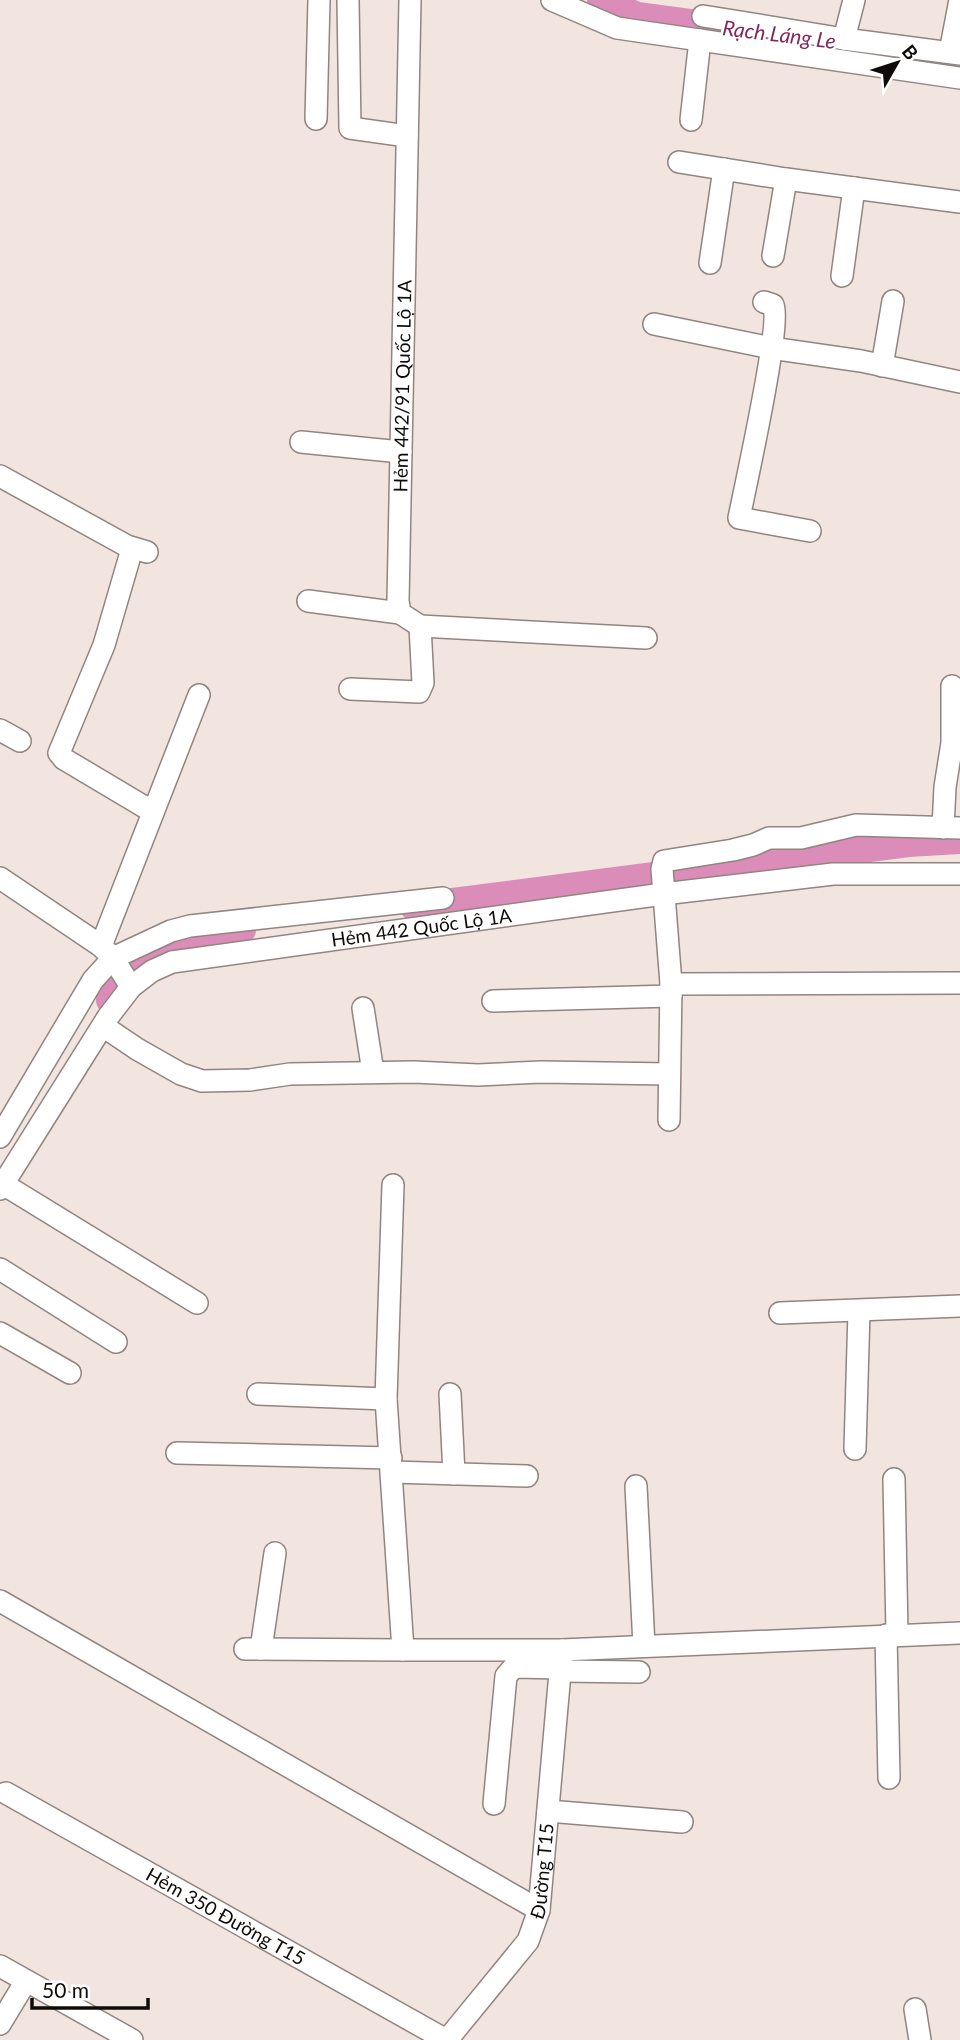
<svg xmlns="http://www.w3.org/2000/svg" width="960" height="2040" viewBox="0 0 960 2040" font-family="Lato,sans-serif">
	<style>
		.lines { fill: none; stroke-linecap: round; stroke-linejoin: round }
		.river { stroke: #db8cb8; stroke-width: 28 }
		.minor-casing { stroke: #918580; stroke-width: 24 }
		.minor { stroke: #fff; stroke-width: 21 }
		.labels { text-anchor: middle; stroke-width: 5; stroke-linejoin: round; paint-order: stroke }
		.street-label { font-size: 19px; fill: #0f0b09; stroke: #fff }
		.water-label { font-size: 21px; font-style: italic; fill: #832761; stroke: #fff }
	</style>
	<rect width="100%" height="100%" fill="#f2e4df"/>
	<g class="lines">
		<path class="river" d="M601,0L637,16L735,29
			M414,907L908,843L960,840
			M110,1000C118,986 133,960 146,952C174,936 211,934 242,930"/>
		<defs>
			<g id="minor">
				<path d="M348,0L350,128L407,136"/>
				<path d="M552,0L617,28L960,78"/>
				<path d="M854,0L844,39L960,54"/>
				<path d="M703,16L844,39"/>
				<path d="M950,52L960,0"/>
				<path d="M316,119L319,0"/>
				<path d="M691,120L700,40"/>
				<path d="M679,162L786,179L960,202"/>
				<path d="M773,256L786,179"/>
				<path d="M710,263L724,169"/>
				<path d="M842,276L854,188"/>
				<path d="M764,302L773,305C782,322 745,488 739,518L810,531"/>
				<path d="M654,324L771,348L861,361L960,382"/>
				<path d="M882,366L893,301"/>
				<path d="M301,442L401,452"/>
				<path d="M0,476L127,546L147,552"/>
				<path d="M132,549L104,645L59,753L64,759L153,812"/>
				<path d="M308,601L400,613"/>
				<path d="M420,626L646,638"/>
				<path id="s1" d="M350,689L419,692L423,683L420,626L400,613L398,601L410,0"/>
				<path d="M0,730L20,741"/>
				<path d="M943,828L945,787L952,743V686"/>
				<path d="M0,878L101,946L113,958L131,987"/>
				<path d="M101,946L199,695"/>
				<path d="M671,984L960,983"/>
				<path d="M493,1001L671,996"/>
				<path d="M363,1008L373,1072"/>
				<path d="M103,1026L137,1049L181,1074L202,1081L250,1080L290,1074L414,1072L478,1075L541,1072L669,1074"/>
				<path d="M669,1120L671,984L662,869L664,861L733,850L753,845L769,838H801L856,825L960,828"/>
				<path d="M0,1137L93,980L113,958L171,931L190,926L443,898"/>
				<path d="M3,1184L197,1303"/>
				<path d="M393,1185L386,1399L403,1650H562L960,1633"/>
				<path id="s2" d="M0,1189L108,1017L131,987L152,971L172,962L663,894L833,874H960"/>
				<path d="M0,1269L116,1342"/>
				<path d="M780,1313L960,1306"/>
				<path d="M0,1333L70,1373"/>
				<path d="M258,1394L386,1399"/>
				<path d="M450,1394L454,1474"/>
				<path d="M855,1449L859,1311"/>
				<path d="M177,1453L391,1458"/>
				<path d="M392,1472L527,1476"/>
				<path d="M894,1479L897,1634"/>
				<path d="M636,1486L644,1646"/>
				<path d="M0,1601L539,1910"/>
				<path d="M886,1635L889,1778"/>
				<path d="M245,1649L403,1650"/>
				<path d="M261,1649L275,1553"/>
				<path d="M561,1671L639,1672"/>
				<path id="s3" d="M6,1793L446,2040"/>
				<path d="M494,1804L506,1676L514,1667L561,1668"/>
				<path d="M548,1811L682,1822"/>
				<path d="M0,1966L132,2040"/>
				<path d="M915,2009L920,2040"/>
				<path d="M0,2024L26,1981"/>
				<path id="s4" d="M447,2040L528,1941L539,1910L562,1650"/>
			</g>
		</defs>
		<use href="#minor" class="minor-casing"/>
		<use href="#minor" class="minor"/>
	</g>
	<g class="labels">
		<g class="street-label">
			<text dy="7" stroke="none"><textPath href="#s1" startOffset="387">Hẻm 442/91 Quốc Lộ 1A</textPath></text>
			<text dy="7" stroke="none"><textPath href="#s2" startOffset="541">Hẻm 442 Quốc Lộ 1A</textPath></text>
			<text dy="7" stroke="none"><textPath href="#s4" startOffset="200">Đường T15</textPath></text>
			<text dy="7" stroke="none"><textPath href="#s3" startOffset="252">Hẻm 350 Đường T15</textPath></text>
		</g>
		<g class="water-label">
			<text transform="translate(779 35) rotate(7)" y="7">Rạch Láng Le</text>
		</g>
	</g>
	<g transform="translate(897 63) rotate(51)" stroke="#ffffff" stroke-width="5" paint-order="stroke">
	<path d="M0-5L12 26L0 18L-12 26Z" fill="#0f0b09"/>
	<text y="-10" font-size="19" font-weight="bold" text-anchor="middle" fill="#0f0b09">B</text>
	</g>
	<path d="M32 1998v10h116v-10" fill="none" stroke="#0f0b09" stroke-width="3.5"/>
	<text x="42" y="1998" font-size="21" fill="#0f0b09" stroke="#ffffff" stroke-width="5" paint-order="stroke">50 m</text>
</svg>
